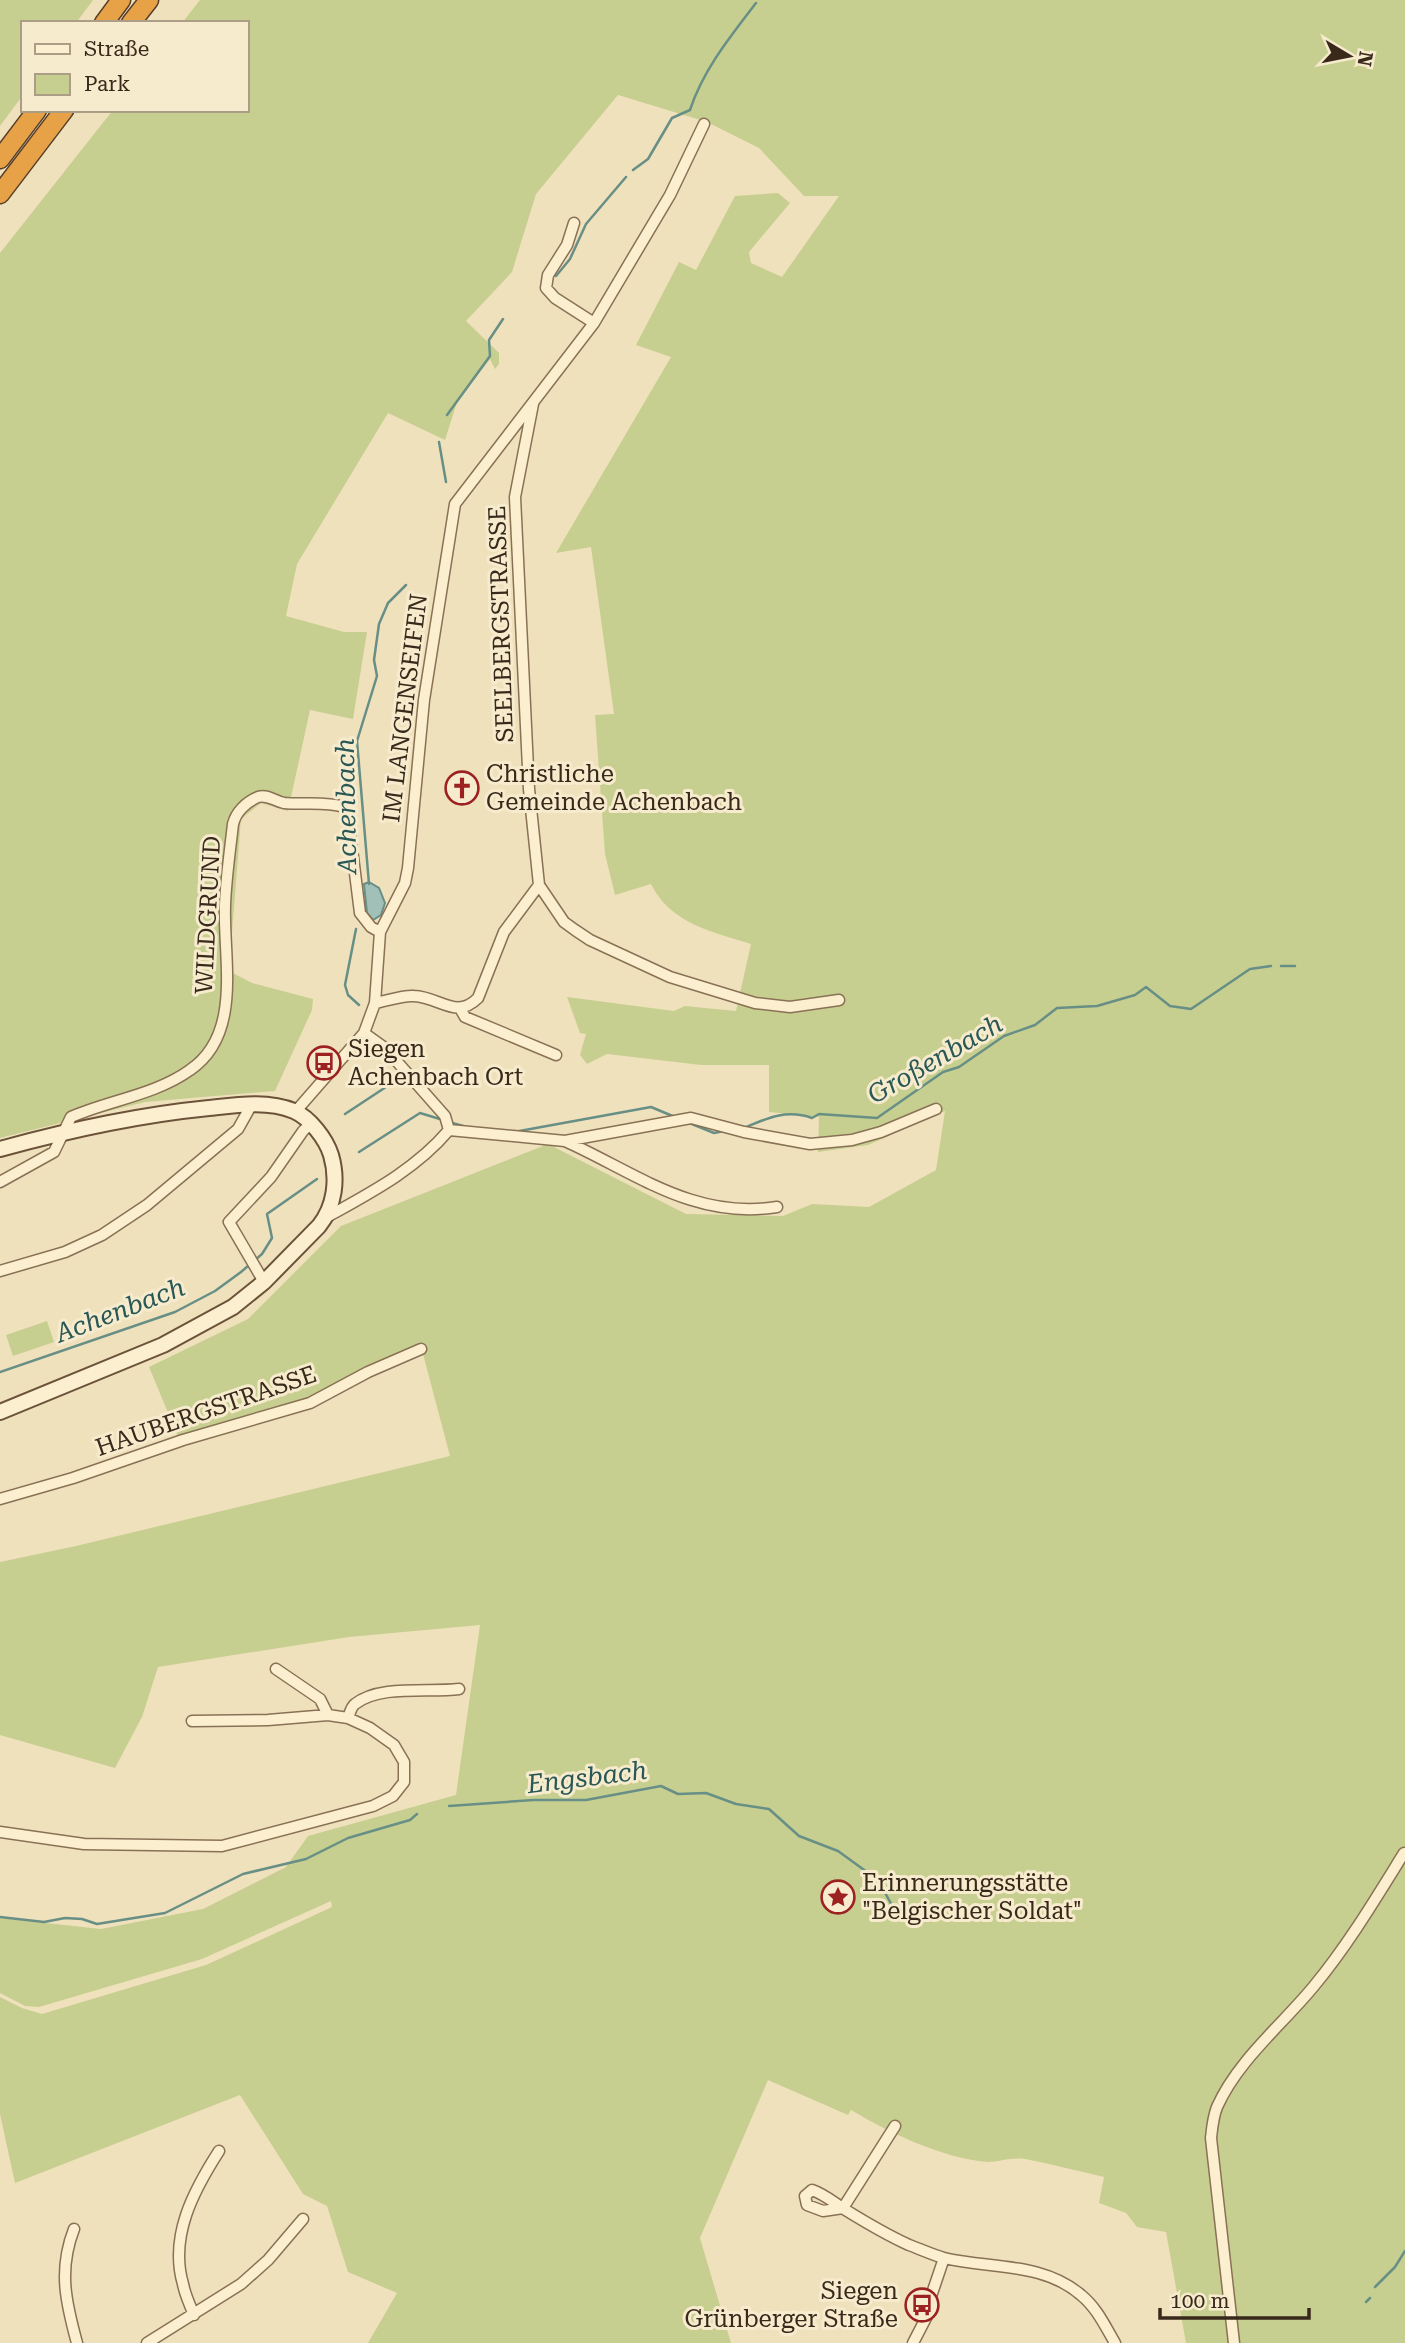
<svg xmlns="http://www.w3.org/2000/svg" width="1405" height="2343" viewBox="0 0 1405 2343" font-family="'Roboto Serif',serif">
	<style>
		.green { fill: #c7cf90 }
		.water { fill: #a1c1b8; stroke: #688f86; stroke-width: 2 }
		.lines { fill: none; stroke-linecap: round; stroke-linejoin: round }
		.stream { stroke: #688f86; stroke-width: 2.5 }
		.minor-casing { stroke: #897155; stroke-width: 13 }
		.secondary-casing { stroke: #6b5238; stroke-width: 18 }
		.motorway-casing { stroke: #563f2a; stroke-width: 21 }
		.minor { stroke: #fbefd0; stroke-width: 10 }
		.secondary { stroke: #fbefd0; stroke-width: 14 }
		.motorway { stroke: #e7a146; stroke-width: 18 }
		.labels { text-anchor: middle; stroke-width: 6; stroke-linejoin: round; paint-order: stroke }
		.street-label { font-size: 24px; fill: #38291b; stroke: #f7ebcd }
		.poi-label { font-size: 24px; fill: #38291b; stroke: #f7ebcd; text-anchor: start }
		.water-label { font-size: 26px; font-style: italic; fill: #295856; stroke: #f7ebcd }
	</style>
	<rect width="100%" height="100%" fill="#f0e1bd"/>
	<path class="green" d="M0,0H93L76,23H23V95L0,126Z
		M200,0H1405V2343H1186L1166,2232L1137,2227L1126,2213L1099,2203L1104,2177C1078,2171 1051,2164 1025,2159C1011,2157 999,2162 987,2162C942,2158 890,2133 851,2110L848,2115L768,2080L700,2238L731,2343H368L397,2293L348,2272L327,2206L303,2194L240,2095L15,2183L0,2114V1997L22,2008L42,2014L206,1965L332,1907L331,1901L202,1959L39,2007L25,2006L0,1993V1918L101,1929L203,1909L286,1867L308,1836L456,1795L480,1625L349,1637L158,1667L142,1717L115,1768L0,1735V1562L76,1546L450,1456L423,1354L369,1376L300,1409L179,1439L149,1367L248,1319L341,1226L548,1144L686,1214L783,1216L812,1204L869,1207L936,1170L945,1111L868,1145L818,1152L819,1117L769,1112V1065H701L607,1054L587,1064L580,1055L586,1034L580,1033L567,997L674,1011L685,1006L736,1011L751,944C712,932 670,923 651,884L615,895L605,854L595,715L614,714L591,547L556,553L671,357L636,345L679,262L696,270L735,196L778,193L790,203L749,252L751,263L782,277L839,196H804L759,148L707,122L618,95L536,194L512,272L466,321L499,353V364L495,369L490,359L457,402L445,440L388,413L297,564L286,616L344,632H367L353,719L310,710L288,811L261,803L241,819L229,971L252,983L313,999L312,1010L275,1091L145,1102L0,1138V253L113,110H247V23H182Z
		M47,1321L54,1342L13,1356L6,1335Z"/>
	<path class="water" d="M369,882L379,888L385,903L381,915L373,920L367,913L364,884Z"/>
	<g class="lines">
		<path class="stream" d="M633,170L648,159L672,118L690,110C703,70 730,37 756,3
			M556,276L570,259L586,224L626,177
			M447,415L490,356L489,340L503,319
			M439,442L446,482
			M369,884L357,741L377,676L374,660L379,624L388,603L406,585
			M356,929L345,985L348,995L359,1005
			M1281,966H1295
			M345,1114L389,1085
			M449,1122L470,1128
			M687,1122L714,1133L724,1131
			M744,1128C767,1118 787,1109 812,1118L819,1114L877,1118L943,1072L959,1067L1004,1036L1035,1025L1057,1008L1097,1006L1135,995L1146,987L1170,1006L1191,1009L1250,969L1271,966
			M514,1132L651,1107L675,1117
			M359,1152L420,1113L443,1120
			M0,1372L175,1312L215,1291L241,1272L262,1254L272,1238L267,1214L317,1179
			M449,1806L533,1800H586L661,1786L678,1794L706,1793L736,1804L769,1809L799,1836L838,1851L878,1880L894,1909
			M0,1917L44,1922L65,1918L82,1919L97,1924L165,1913L243,1874L306,1859L348,1838L410,1820L417,1814
			M1375,2287L1395,2267L1405,2251
			M1366,2302L1370,2298"/>
		<defs>
			<path id="minor" d="M574,223L567,245L548,275L546,288L555,298L594,323
				M533,404L515,497L529,789L539,885L564,922L575,930L590,940L670,977L755,1003L790,1007L839,1000
				M375,1003C387,1001 402,995 414,996C440,997 456,1020 478,998L504,932L539,885
				M461,1010L465,1017L556,1055
				M364,1033L385,1048L445,1116L449,1130
				M296,1111L364,1033L375,1003L380,932L405,883L408,868L424,700L455,504L594,323L670,195L704,124
				M449,1130L565,1141L691,1118L744,1132L810,1144L852,1140L881,1132L936,1109
				M565,1141C636,1173 694,1220 777,1207
				M0,1182L54,1152L71,1117C110,1100 155,1095 190,1070C243,1034 223,959 225,905C226,878 230,851 233,824C236,812 246,802 258,797C268,794 274,801 284,803C304,805 324,801 344,807L348,817L360,913L371,927L380,932
				M325,1218C370,1193 415,1170 449,1130
				M0,1271L65,1252L102,1235L147,1205L238,1129L252,1104
				M264,1282L229,1222L271,1177L303,1131L311,1123
				M0,1499L73,1478L183,1440L310,1403L368,1372L421,1349
				M276,1669L320,1699L328,1715
				M348,1718C350,1713 351,1707 355,1704C380,1684 430,1693 459,1689
				M0,1832L84,1844L222,1846L373,1806L393,1796L404,1782V1762L394,1745L370,1728L348,1718L328,1715L268,1720L192,1721
				M895,2126L843,2208L823,2211L807,2205L805,2196L812,2190C824,2194 833,2202 844,2209C865,2222 887,2235 909,2245C920,2249 933,2255 944,2258C991,2269 1043,2262 1081,2295C1097,2308 1105,2326 1115,2343
				M74,2229C58,2270 66,2303 77,2343
				M194,2315C190,2305 185,2295 183,2284C169,2236 194,2190 219,2151
				M923,2320L944,2258
				M147,2343L241,2284L268,2260L303,2219
				M913,2343L927,2316
				M1234,2343L1211,2138C1212,2128 1213,2117 1217,2107C1238,2060 1282,2025 1314,1986C1348,1945 1376,1898 1404,1853"/>
			<path id="secondary" d="M0,1149C69,1130 138,1115 209,1108C236,1105 268,1100 294,1111C310,1118 326,1139 331,1155C338,1179 335,1206 319,1226L264,1282L233,1307L163,1345L0,1412"/>
			<path id="motorway" d="M104,23L121,0
				M131,23L149,0
				M0,159L37,110
				M0,194L64,110"/>
		</defs>
		<use href="#minor" class="minor-casing"/>
		<use href="#secondary" class="secondary-casing"/>
		<use href="#motorway" class="motorway-casing"/>
		<use href="#minor" class="minor"/>
		<use href="#secondary" class="secondary"/>
		<use href="#motorway" class="motorway"/>
	</g>
	<defs>
		<symbol id="church-ring" viewBox="-11 -11 22 22"><circle r="9.5" fill="#f7ebcd" stroke="#9c2121" stroke-width="1.5"/><path d="M-1.2-6h2.4v3.5h3.3v2.4h-3.3V6h-2.4V-.1h-3.3v-2.4h3.3Z" fill="#9c2121"/></symbol>
		<symbol id="bus-ring" viewBox="-11 -11 22 22"><circle r="9.5" fill="#f7ebcd" stroke="#9c2121" stroke-width="1.5"/><path d="M-5-6H5V4H4V6H2V4H-2V6H-4V4H-5ZM-3.5-4V0h7V-4ZM-3.5 1.2v1.5H-2V1.2ZM2 1.2v1.5H3.5V1.2Z" fill="#9c2121"/></symbol>
		<symbol id="sight-ring" viewBox="-11 -11 22 22"><circle r="9.5" fill="#f7ebcd" stroke="#9c2121" stroke-width="1.5"/><path d="M0-6L1.8-2.2L6-1.7L2.9 1.2L3.7 5.4L0 3.3L-3.7 5.4L-2.9 1.2L-6-1.7L-1.8-2.2Z" fill="#9c2121"/></symbol>
	</defs>
	<g fill-rule="evenodd">
		<use href="#church-ring" x="443" y="769" width="38" height="38"/>
		<use href="#bus-ring" x="305" y="1044" width="38" height="38"/>
		<use href="#sight-ring" x="819" y="1878" width="38" height="38"/>
		<use href="#bus-ring" x="903" y="2286" width="38" height="38"/>
	</g>
	<g class="labels">
		<g class="street-label">
			<text transform="translate(501 624) rotate(-92)" y="8">SEELBERGSTRASSE</text>
			<text transform="translate(405 708) rotate(-83)" y="8">IM LANGENSEIFEN</text>
			<text transform="translate(208 915) rotate(-87)" y="8">WILDGRUND</text>
			<text transform="translate(206 1411) rotate(-19)" y="8">HAUBERGSTRASSE</text>
		</g>
		<g class="poi-label">
			<text x="486" y="782">Christliche<tspan x="486" dy="28">Gemeinde Achenbach</tspan></text>
			<text x="348" y="1057">Siegen<tspan x="348" dy="28">Achenbach Ort</tspan></text>
			<text x="862" y="1891">Erinnerungsstätte<tspan x="862" dy="28">"Belgischer Soldat"</tspan></text>
			<text x="898" y="2299" text-anchor="end">Siegen<tspan x="898" dy="28">Grünberger Straße</tspan></text>
		</g>
		<g class="water-label">
			<text transform="translate(346 806) rotate(-91)" y="9">Achenbach</text>
			<text transform="translate(935 1059) rotate(-30)" y="9">Großenbach</text>
			<text transform="translate(120 1310) rotate(-21)" y="9">Achenbach</text>
			<text transform="translate(587 1777) rotate(-7)" y="9">Engsbach</text>
		</g>
	</g>
	<rect x="21" y="21" width="228" height="91" fill="#f7ebcd" stroke="#ab9d86" stroke-width="2"/>
	<rect x="35" y="44" width="35" height="10" fill="#fbefd0" stroke="#ab9d86" stroke-width="2"/>
	<text x="84" y="56" font-size="21" fill="#38291b">Straße</text>
	<rect x="35" y="74" width="35" height="21" fill="#c7cf90" stroke="#ab9d86" stroke-width="2"/>
	<text x="84" y="91" font-size="21" fill="#38291b">Park</text>
	<g transform="translate(1349 56) rotate(100)" stroke="#f7ebcd" stroke-width="5" paint-order="stroke">
	<path d="M0-5L12 26L0 18L-12 26Z" fill="#38291b"/>
	<text y="-10" font-size="19" font-weight="bold" text-anchor="middle" fill="#38291b">N</text>
	</g>
	<path d="M1160 2308v10h149v-10" fill="none" stroke="#38291b" stroke-width="3.5"/>
	<text x="1170" y="2308" font-size="21" fill="#38291b" stroke="#f7ebcd" stroke-width="5" paint-order="stroke">100 m</text>
</svg>
